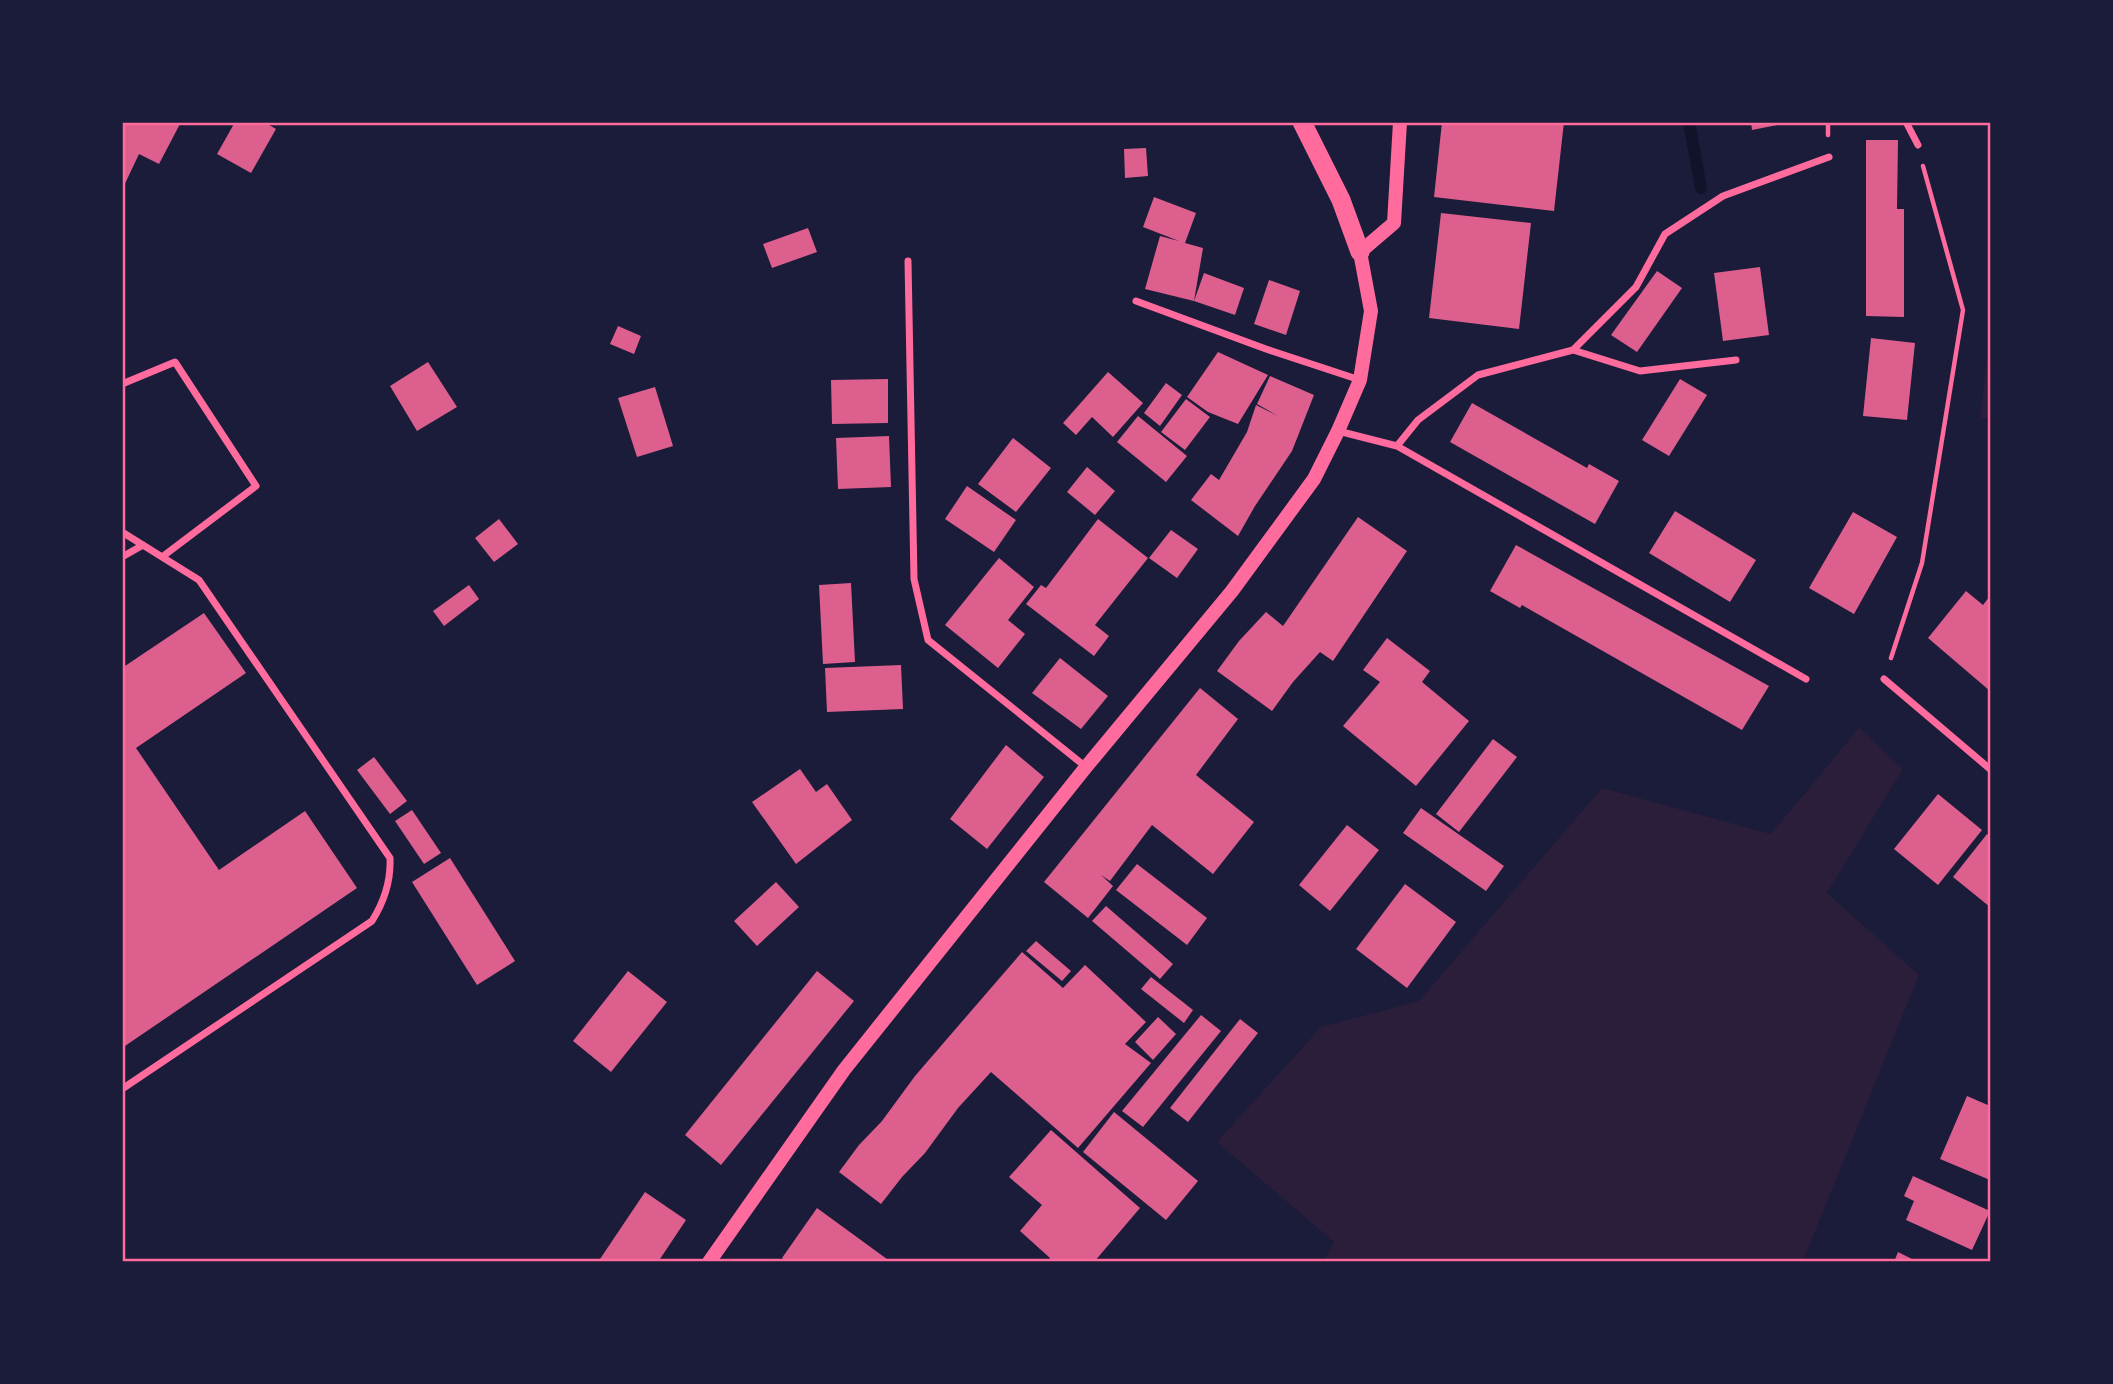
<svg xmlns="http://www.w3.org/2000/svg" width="2113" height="1384" viewBox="0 0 2113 1384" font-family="'Open Sans',sans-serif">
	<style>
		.green { fill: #2a1e3b }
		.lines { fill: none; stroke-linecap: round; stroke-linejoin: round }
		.stream { stroke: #12122b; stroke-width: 12 }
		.building { fill: #dd5f8e }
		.path { stroke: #ff6b9d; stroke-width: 4.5 }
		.minor { stroke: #ff6b9d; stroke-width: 7 }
		.secondary { stroke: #ff6b9d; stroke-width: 14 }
		.trunk { stroke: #ff6b9d; stroke-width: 19 }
		.neatline { fill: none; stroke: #ff6b9d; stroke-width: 2.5 }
	</style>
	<rect width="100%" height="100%" fill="#1b1b3a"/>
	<path class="green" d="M1990,333V418L1980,419Z
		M1859,728L1903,769L1827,893L1919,975L1803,1261H1324L1334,1242L1217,1142L1321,1027L1419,1001L1602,788L1771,834Z"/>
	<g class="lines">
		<path class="stream" d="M1689,122L1701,188"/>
	</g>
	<path class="building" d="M122,122H181L159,164L139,154L122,190Z
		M235,122H264L276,129L251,173L217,154Z
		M1442,122H1564L1554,211L1434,197Z
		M1751,122H1783V124L1752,130Z
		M1866,140H1898L1897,209H1904V317L1866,316Z
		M1146,148L1148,176L1125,178L1124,149Z
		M1154,197L1196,213L1185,243L1203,248L1194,301L1204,273L1244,288L1235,315L1194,301L1145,289L1160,236L1179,241L1143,227Z
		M1441,213L1531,223L1519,329L1429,318Z
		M808,228L817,252L772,268L763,244Z
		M1760,267L1769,335L1723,341L1714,273Z
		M1657,271L1682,288L1637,352L1611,335Z
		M1269,280L1300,291L1286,335L1254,324Z
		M618,326L641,336L634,354L610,344Z
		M1871,338L1915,343L1907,420L1863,416Z
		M1218,352L1268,375L1238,424L1208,412L1187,397Z
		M428,362L457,407L417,431L390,386Z
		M1108,372L1143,403L1113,437L1092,417L1076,435L1063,423Z
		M1270,376L1314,395L1292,451L1255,506L1238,536L1191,500L1211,474L1219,480L1247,432L1256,405L1278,416L1257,404Z
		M888,379V423L832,424L831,380Z
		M1680,379L1707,395L1669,456L1642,440Z
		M1166,383L1182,395L1160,426L1144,413Z
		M655,387L673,446L637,457L618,398Z
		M1186,399L1210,417L1185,450L1161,432Z
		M1472,403L1587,468L1589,464L1619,481L1595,524L1450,442Z
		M1138,416L1187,456L1166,482L1117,442Z
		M889,436L891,487L838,489L836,438Z
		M1013,438L1051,468L1016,512L978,484Z
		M1087,467L1115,491L1095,515L1067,492Z
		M967,486L1016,520L994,552L945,519Z
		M1675,511L1756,560L1730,602L1649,553Z
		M1853,512L1897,537L1854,614L1809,588Z
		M1358,517L1407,551L1333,661L1320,652L1293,682L1272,711L1217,671L1239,641L1266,612L1283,626Z
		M499,519L518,544L494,562L475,538Z
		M1098,519L1148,558L1095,625L1109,636L1094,656L1026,604L1041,585L1046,588Z
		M1171,530L1198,549L1177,578L1149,558Z
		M1516,545L1769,686L1742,730L1522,605L1520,608L1490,591Z
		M999,558L1034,587L1008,620L1025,634L998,668L945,625Z
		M851,583L855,662L823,664L819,585Z
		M469,585L479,599L444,626L433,611Z
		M1966,591L1983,605L1990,596V691L1928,638Z
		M204,613L246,673L136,748L219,870L305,811L357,888L122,1048V668Z
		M1387,638L1430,671L1422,682L1469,721L1416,786L1343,726L1380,682L1363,670Z
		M1060,658L1108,696L1081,729L1032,693Z
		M901,665L903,709L827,712L825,668Z
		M1200,688L1238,719L1196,775L1254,822L1213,874L1152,825L1110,881L1101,875L1113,886L1088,918L1044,882Z
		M1493,739L1517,757L1459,832L1436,814Z
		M1006,745L1044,777L987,849L950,819Z
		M374,757L407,801L390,814L357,770Z
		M800,769L816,792L827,784L852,820L796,864L752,802Z
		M1938,794L1982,830L1938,885L1894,849Z
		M1421,808L1504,866L1486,891L1403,833Z
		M412,810L441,853L424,864L395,821Z
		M1347,825L1379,850L1330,911L1299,885Z
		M1987,834L1990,836V907L1953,877Z
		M450,858L515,961L477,985L412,882Z
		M1137,864L1207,918L1187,945L1116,890Z
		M776,882L799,907L757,946L734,921Z
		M1405,884L1456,922L1407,988L1356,949Z
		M1106,906L1173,964L1160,979L1092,921Z
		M1036,941L1071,971L1062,981L1026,951Z
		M1022,952L1063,988L1085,965L1146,1022L1125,1044L1151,1063L1078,1148L991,1072L958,1108L925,1153L902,1177L881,1204L839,1172L859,1145L882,1121L915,1076Z
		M628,971L667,1002L611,1072L573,1041Z
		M817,971L854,1001L721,1165L685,1135Z
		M1151,977L1193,1010L1184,1023L1141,989Z
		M1201,1015L1221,1031L1143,1127L1122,1111Z
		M1158,1017L1176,1034L1153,1060L1135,1042Z
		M1240,1019L1258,1033L1188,1122L1170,1108Z
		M1967,1096L1990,1106V1180L1940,1159Z
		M1114,1112L1198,1181L1166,1220L1083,1152Z
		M1051,1130L1140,1208L1094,1262H1047L1050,1258L1020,1231L1042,1205L1009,1177Z
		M1913,1176L1990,1211L1972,1250L1906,1220L1914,1201L1904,1196Z
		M645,1192L686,1220L658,1262H598Z
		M817,1208L891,1262H787L782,1258Z
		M1898,1252L1918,1262H1894Z"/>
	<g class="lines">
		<path class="path" d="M1828,122V135
			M1891,658L1922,563L1963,310L1923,166"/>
		<path class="minor" d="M1906,122L1918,145
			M908,261L914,579L928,640L1086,767
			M1136,301L1266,349L1360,380
			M1573,350L1636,287L1665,234L1723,196L1829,157
			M122,384L175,362L256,486L162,557
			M1338,431L1397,446L1806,679
			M1397,446L1418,420L1478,375L1573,350L1640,371L1736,360
			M122,532L199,580L390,858C391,881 384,902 372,921L122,1089
			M122,557L143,545
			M1884,679L1990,769"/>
		<path class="secondary" d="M709,1262L844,1070L1086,767L1232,591L1314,479L1338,431L1360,380L1371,311L1360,252L1394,223L1400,122"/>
		<path class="trunk" d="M1302,122L1341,200L1360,252"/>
	</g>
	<rect width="2113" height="1384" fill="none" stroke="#1b1b3a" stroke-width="248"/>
	<rect x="124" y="124" width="1865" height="1136" class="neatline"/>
</svg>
